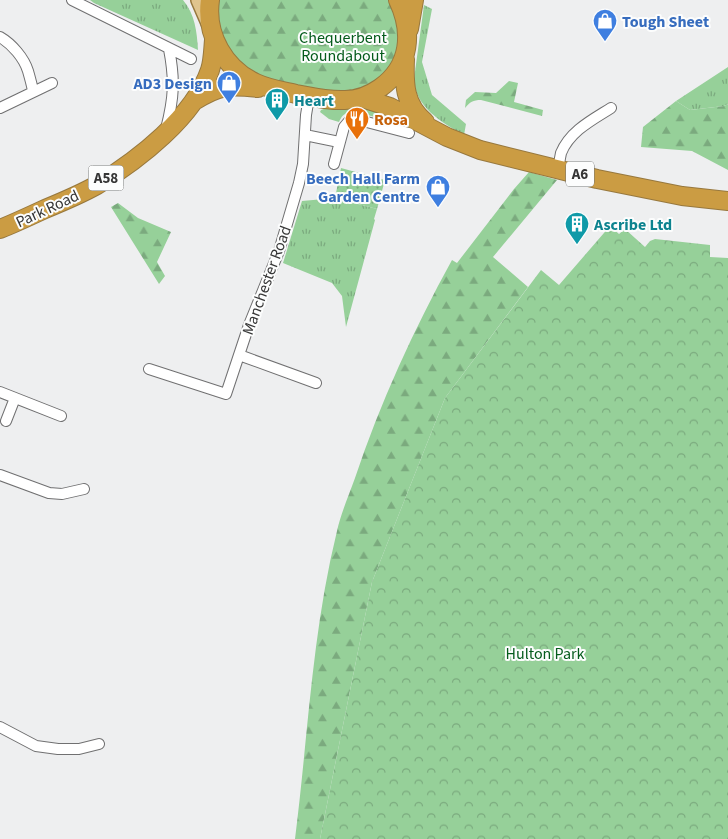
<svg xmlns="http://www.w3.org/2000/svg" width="728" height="839" viewBox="0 0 728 839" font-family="'Source Sans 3',sans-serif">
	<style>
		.grass { fill: url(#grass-tufts) }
		.forest { fill: url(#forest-firs) }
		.park { fill: url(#park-crowns) }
		.garden { fill: url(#garden-dots) }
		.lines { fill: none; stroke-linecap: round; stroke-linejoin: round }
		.street-casing { stroke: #707071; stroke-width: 12 }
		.primary-casing { stroke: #97783e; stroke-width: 18 }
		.highway-casing { stroke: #97783e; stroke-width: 20 }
		.street { stroke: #fff; stroke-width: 10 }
		.primary { stroke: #e0c48e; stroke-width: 15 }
		.highway { stroke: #cb9c43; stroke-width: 18 }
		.labels { text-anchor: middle; stroke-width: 4; stroke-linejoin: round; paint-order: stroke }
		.shield { fill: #fcfdfd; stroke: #717272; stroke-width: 1 }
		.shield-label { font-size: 15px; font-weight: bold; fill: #363636 }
		.shop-label { font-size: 16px; font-weight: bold; fill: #366cbe; stroke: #fcfdfd; text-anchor: end }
		.park-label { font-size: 16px; fill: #045b1b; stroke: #fcfdfd }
		.culture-label { font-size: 16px; font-weight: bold; fill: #0d838f; stroke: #fcfdfd; text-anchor: start }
		.food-label { font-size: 16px; font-weight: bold; fill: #c56008; stroke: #fcfdfd; text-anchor: start }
		.street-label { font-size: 16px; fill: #363636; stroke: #fcfdfd }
	</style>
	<defs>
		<pattern id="grass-tufts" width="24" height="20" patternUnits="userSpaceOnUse" patternTransform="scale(1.25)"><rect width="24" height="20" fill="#96d099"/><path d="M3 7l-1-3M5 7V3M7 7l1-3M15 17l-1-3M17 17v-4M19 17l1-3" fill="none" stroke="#7baa7e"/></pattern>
		<pattern id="forest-firs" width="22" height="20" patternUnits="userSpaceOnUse" patternTransform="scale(1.25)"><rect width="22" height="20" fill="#96d099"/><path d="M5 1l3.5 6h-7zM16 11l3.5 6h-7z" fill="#7baa7e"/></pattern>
		<pattern id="park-crowns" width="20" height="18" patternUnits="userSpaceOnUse" patternTransform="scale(1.25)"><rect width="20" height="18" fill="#96d099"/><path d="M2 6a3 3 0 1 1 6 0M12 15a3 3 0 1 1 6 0" fill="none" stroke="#7baa7e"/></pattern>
		<pattern id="garden-dots" width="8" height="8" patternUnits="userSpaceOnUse" patternTransform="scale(1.25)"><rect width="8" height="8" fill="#96d099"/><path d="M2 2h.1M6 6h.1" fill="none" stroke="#7baa7e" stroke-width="1.8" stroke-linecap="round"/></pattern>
	</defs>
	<rect width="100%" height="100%" fill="#eeeff0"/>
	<path class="grass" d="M90,0H183C195,14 197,32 198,50L94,3Z
		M424,5L432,9L422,62L432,95L466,124L464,135C441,122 415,107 414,79Z
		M728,67V104L724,106L690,110L676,101Z
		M360,106L392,115L390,121C380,119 357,110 347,113C342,115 341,118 339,122L329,119L320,112L321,110L326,108Z
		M335,198L377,209L374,219L375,220L346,327L342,296L332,283L283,263L302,201Z"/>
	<path class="forest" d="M217,0H389L395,11L400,39L398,54L383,77L359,91L330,93L278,82L248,70L225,45L218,23Z
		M509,81L518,83L514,102L543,110L542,116L481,100C473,100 470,102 465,108L466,100L475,92L496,93Z
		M676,101L690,110L724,106L728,104V170L692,151L641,147L643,127Z
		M529,172L557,180L493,257L528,287L445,398L372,582L320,839H295C308,737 312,632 337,531C341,513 349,495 355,478C380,403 414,329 452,260L457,263L514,189Z
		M118,203L138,218L171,232L157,262L165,276L159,284L111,207Z"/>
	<path class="park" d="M610,226L619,234L625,229L645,247L650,241L655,239L710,245V257L728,258V839H320L372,582L445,398L541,270L559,285Z"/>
	<path class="garden" d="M341,168L385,180L377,209L335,198Z"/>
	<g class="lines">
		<defs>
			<path id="street" d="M72,0L191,59
				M0,37C12,44 24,58 28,71C30,78 32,85 33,91
				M0,108L52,83
				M166,129C174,98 175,80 169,49
				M305,135L339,142
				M334,164L344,127L349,121L359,120L409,133
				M558,169C559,164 560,158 561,153C570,131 592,120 611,108
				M239,355L316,383
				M149,369L226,394L249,325L279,251L299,183L303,164L306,115L309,97
				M0,392L61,416
				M6,421L15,398
				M0,475L49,493L62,494L84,489
				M0,727L36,746L58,749H79L99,744"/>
			<path id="primary" d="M199,0L209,23"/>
			<path id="highway" d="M210,0C205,35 225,69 256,83C269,89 283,91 296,94C312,97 329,101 345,100C358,100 370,95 380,88C411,66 413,32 398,0
				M409,29L414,0
				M405,59C404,83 404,105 425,122
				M362,98L390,107L447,137L480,150L597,179L682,196L728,201
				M194,101C220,85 228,85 258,88
				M0,229C15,223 30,216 45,209C62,202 81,194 97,185C138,160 194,117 210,70C213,61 213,51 214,40"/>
		</defs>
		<use href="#street" class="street-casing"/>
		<use href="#primary" class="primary-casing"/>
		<use href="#highway" class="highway-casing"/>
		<use href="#street" class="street"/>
		<use href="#primary" class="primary"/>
		<use href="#highway" class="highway"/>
	</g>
	<defs>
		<symbol id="shop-pin" viewBox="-11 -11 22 30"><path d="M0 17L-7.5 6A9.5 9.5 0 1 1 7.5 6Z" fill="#3f7fe0" stroke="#fcfdfd"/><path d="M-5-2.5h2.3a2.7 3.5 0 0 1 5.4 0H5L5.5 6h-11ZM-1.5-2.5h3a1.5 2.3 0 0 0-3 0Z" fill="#fff"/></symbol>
		<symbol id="building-pin" viewBox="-11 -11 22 30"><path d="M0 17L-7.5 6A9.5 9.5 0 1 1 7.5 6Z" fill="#0f9aa8" stroke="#fcfdfd"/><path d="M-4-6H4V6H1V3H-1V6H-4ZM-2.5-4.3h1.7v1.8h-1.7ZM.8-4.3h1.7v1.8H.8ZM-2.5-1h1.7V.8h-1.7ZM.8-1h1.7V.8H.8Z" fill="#fff"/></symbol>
		<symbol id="restaurant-pin" viewBox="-11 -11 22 30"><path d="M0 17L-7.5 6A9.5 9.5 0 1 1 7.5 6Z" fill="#e8710a" stroke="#fcfdfd"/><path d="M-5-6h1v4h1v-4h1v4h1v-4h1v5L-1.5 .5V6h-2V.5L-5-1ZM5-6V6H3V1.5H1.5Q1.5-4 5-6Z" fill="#fff"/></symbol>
	</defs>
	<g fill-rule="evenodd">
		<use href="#shop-pin" x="591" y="7" width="28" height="38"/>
		<use href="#shop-pin" x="215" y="69" width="28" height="38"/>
		<use href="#building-pin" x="263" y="86" width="28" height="38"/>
		<use href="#restaurant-pin" x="343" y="105" width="28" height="38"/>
		<use href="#shop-pin" x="424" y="173" width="28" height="38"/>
		<use href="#building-pin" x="563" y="210" width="28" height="38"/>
	</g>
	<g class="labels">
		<g class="shield">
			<rect x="566" y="161.5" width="28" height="25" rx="4"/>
			<rect x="88.5" y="165.5" width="35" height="25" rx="4"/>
		</g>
		<g class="shield-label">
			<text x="580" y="179">A6</text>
			<text x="106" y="183">A58</text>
		</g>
		<g class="shop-label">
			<text x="622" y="27" text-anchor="start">Tough Sheet</text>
			<text x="212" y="89">AD3 Design</text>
			<text x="420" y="184">Beech Hall Farm<tspan x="420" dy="18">Garden Centre</tspan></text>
		</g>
		<g class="park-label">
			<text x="343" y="43">Chequerbent<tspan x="343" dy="18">Roundabout</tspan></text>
			<text x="545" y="659">Hulton Park</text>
		</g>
		<g class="culture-label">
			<text x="294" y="106">Heart</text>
			<text x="594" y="230">Ascribe Ltd</text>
		</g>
		<g class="food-label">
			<text x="374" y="125">Rosa</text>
		</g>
		<g class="street-label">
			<text transform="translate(47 208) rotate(-25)" y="6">Park Road</text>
			<text transform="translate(266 280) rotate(-70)" y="6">Manchester Road</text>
		</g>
	</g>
</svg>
